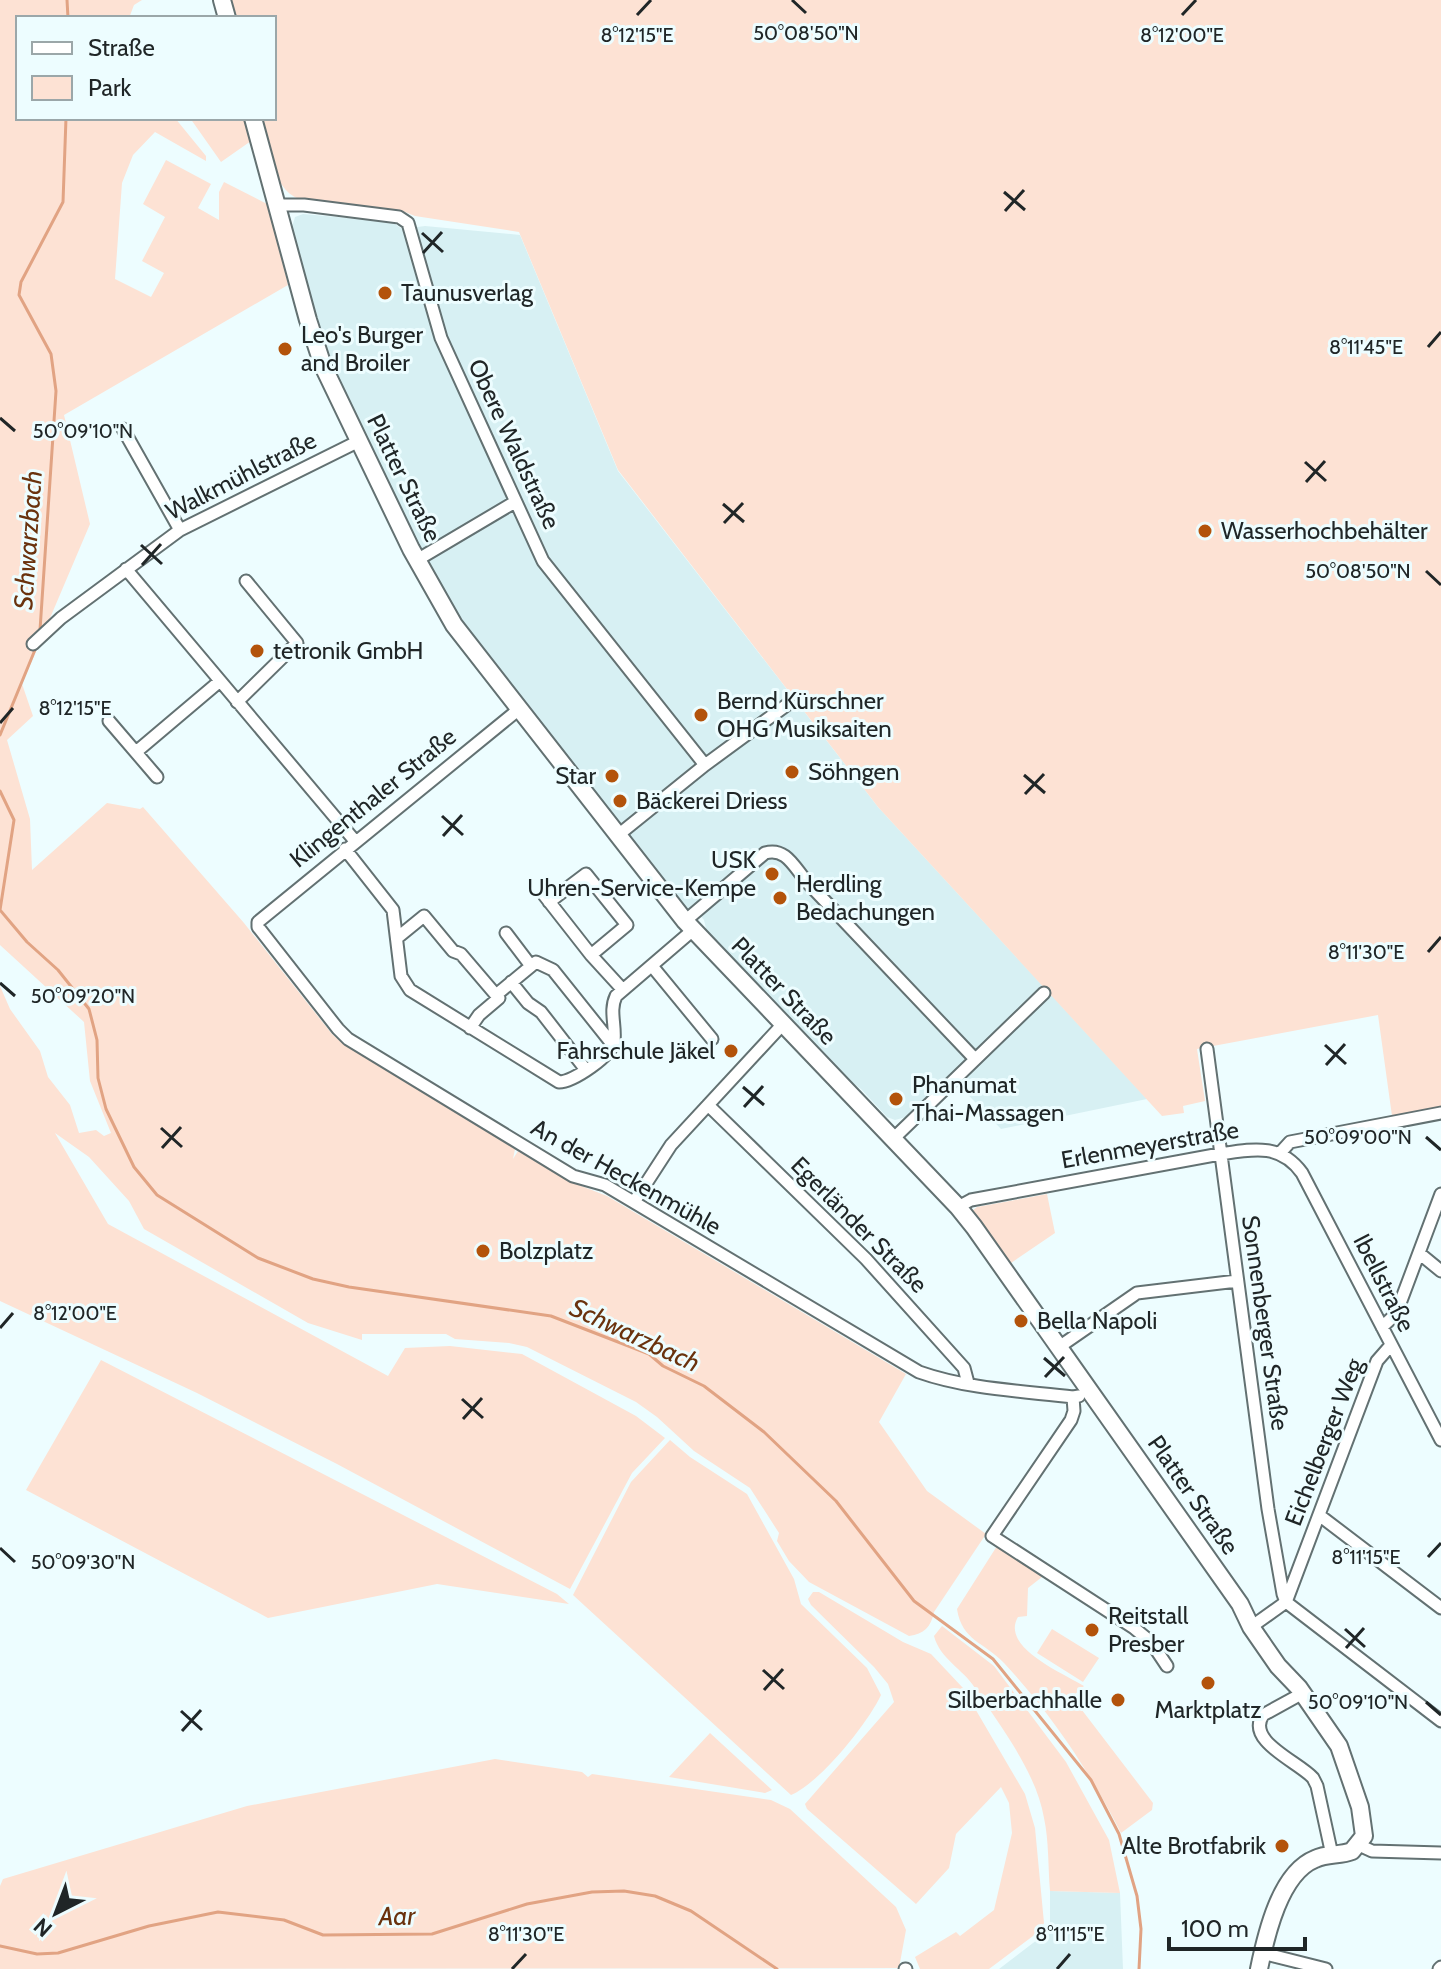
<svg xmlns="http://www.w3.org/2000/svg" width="1441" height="1969" viewBox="0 0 1441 1969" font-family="Cabin,sans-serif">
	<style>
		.built { fill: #d7f0f3 }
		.green { fill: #fde2d4 }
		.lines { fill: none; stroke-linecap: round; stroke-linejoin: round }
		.stream { stroke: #e1a383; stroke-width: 3 }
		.minor-casing { stroke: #637172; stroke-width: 15 }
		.secondary-casing { stroke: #637172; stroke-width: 20 }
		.minor { stroke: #fff; stroke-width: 11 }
		.secondary { stroke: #fff; stroke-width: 16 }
		.ticks { fill: none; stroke: #202627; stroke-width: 3 }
		.poi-dot { fill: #b3530b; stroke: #edfdff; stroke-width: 3 }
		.labels { text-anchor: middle; stroke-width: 6; stroke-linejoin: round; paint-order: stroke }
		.poi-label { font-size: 24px; fill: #202627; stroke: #edfdff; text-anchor: start }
		.street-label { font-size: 24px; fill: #202627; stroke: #edfdff }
		.water-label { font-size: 26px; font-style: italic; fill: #6a320d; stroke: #edfdff }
		.ticks-label { font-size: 20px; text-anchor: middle; fill: #202627; stroke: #edfdff; stroke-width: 6; stroke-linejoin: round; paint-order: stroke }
	</style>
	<rect width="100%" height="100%" fill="#edfdff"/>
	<path class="built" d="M303,214L392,222L402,229L425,226L520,235L618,471L878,807L1147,1099L1001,1129L949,1075L906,1117L895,1120L887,1117L861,1089L839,1073L708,937L704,920L693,907L686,909L522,706L446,601L415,542L405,514L384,479L328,360L311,308L292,227L295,217Z
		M1050,1891L1120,1893L1123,1969H999L1050,1930Z"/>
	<path class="green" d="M0,0H142L134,5L129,18H18V118H175L206,156V161L155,132L133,155L122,183L115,279L151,297L164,273L142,261L165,217L143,204L166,160L211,184L198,208L219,220V192L224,182L269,205L288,285L64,415L90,524L22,684L33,716L7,740L30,819L32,870L107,803L140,809L143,807L244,923L332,1034L342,1043L515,1149L513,1159L518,1151L566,1180L607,1196L906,1374L879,1422L927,1491L986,1534L934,1612C931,1627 924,1634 909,1636L809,1582L789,1561L777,1541L779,1533L750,1488L694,1451L657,1417L636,1402L527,1347L509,1343L455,1339L446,1334H362V1340L308,1323L144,1229L129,1201L89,1157L55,1133L108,1224L388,1376L405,1348L450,1346L522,1354L636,1416L665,1438L632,1473L570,1589L337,1464L197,1393L0,1301V986L10,1009L40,1051L48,1077L70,1105L79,1133L96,1130L104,1136L111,1133L90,1081L84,1022L0,945Z
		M230,0H1441V1107L1392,1116L1378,1015L1197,1049L1205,1101L1183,1106L1184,1113L1162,1116L878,807L618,470L519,232L415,216L400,210L299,199C271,188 268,144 261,118H274V18H234Z
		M190,118H245L251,141L221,162Z
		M1047,1194L1055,1233L1011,1263L972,1211L977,1207Z
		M101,1360L557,1594L569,1604L437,1584L268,1618L26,1490Z
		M670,1440L690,1457L747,1494L794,1579L801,1604L867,1668L881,1695C868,1723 820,1783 791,1795L573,1595L631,1482Z
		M997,1546L1042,1577L1028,1588L1027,1616L1018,1617C1000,1647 1063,1673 1084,1686L1072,1697L1153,1803L1152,1810L1121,1833C1090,1772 1051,1713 1004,1663C984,1642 962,1641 957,1609Z
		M813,1592H819L903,1642L931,1654L963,1688L1025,1794L1035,1828L1044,1923L1041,1930L989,1969H920L915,1957L956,1932L960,1936L994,1910L1012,1833L1009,1803L1001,1787L956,1834L949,1868L916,1904L807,1809L805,1804L894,1702L888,1684L874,1667L811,1605L808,1599Z
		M942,1626L994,1666L1066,1762L1109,1840L1120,1893L1050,1891C1048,1867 1049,1841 1044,1818C1037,1774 1000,1725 975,1688C963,1669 940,1659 934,1636Z
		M1052,1629L1099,1658L1083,1682L1037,1653Z
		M710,1733L772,1790L765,1793L669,1777Z
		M495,1759L582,1772L588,1777L592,1774L771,1800L790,1809L896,1907L906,1930L899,1968L0,1969V1886L3,1879L247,1806Z"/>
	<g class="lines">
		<path class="stream" d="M67,0L68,18
			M40,630L56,391L51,354L19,295L21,282L63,202L66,118
			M0,735L37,645
			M0,791L14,820L0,910
			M0,910L27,942L58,970L89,1009L97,1040L98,1078L106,1109L134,1167L157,1195L258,1258L313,1279L349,1287L551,1316L649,1354L663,1366L704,1386L764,1432L836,1501L914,1601L993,1659L1091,1780L1119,1834L1137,1896L1141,1929L1139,1969
			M0,1946L37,1954L58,1953L149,1926L218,1912L284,1920L323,1935L432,1934L527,1904L592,1892L624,1891L655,1896L691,1911L777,1969"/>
		<defs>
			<path id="minor" d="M278,205H304L399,217L408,223L441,338L543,561L705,765L617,836
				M123,429L180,530
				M417,560L515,502
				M126,569L355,841
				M33,644L61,618L180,530L359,441
				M237,702L297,643L246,581
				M518,710L258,922V927L338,1029L348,1039L573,1176L605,1185L919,1372C967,1389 1022,1391 1073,1397
				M109,721L157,777
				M136,752L220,681
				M705,765L788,704
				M345,849L393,910L401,976L410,990L559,1082C573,1082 612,1056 614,1041C616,1025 609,1011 616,996L693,930
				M544,895L591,955L623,990
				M549,902L586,874L627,925L591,955
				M685,921L765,853C786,847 794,867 807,882L975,1059
				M506,933L531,966
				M397,938L424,916L453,951L461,954L496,995
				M652,966L712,1039
				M511,982L528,1003L541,1012L586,1070
				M470,1028L479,1015L499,998L496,995L536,962L553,970L613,1045
				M1207,1049L1268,1509L1283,1594L1286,1602
				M708,1105L866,1259L964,1368L968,1383
				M893,1139L1044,993
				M1280,1153L1290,1142L1441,1113
				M634,1202L671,1145L783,1024
				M958,1207L971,1200L1220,1154C1253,1149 1280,1143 1302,1173L1441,1440
				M1419,1253L1441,1271
				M1382,1327L1396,1314L1441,1194
				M1059,1347L1137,1293L1237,1281
				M1079,1396L1073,1397L1074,1411L1071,1420L992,1536L1134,1628L1151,1642L1167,1666
				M1319,1515L1441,1608
				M1286,1602L1377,1361L1391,1345
				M1286,1602L1441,1721
				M1251,1627L1286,1602
				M1303,1693L1263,1715C1245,1741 1299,1762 1313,1778L1317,1786L1332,1855
				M1359,1845L1372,1851L1441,1853
				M1262,1953L1326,1969
				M905,1969H906
				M1439,1969L1441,1967"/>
			<path id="secondary" d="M222,0L227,18
				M253,118L308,320L323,366L411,549L454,625L685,921L958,1207L974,1227L1240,1604L1251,1627L1278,1666L1299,1688L1339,1746L1360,1807L1364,1836L1352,1851C1340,1856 1327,1853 1315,1859C1280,1873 1266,1935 1259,1969"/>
		</defs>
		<use href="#minor" class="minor-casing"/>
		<use href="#secondary" class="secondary-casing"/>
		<use href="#minor" class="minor"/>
		<use href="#secondary" class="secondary"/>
	</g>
	<path class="ticks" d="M792,0L806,13M637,15L651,0M1182,15L1196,0M1004,192L1025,210M1005,211L1024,190M422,233L443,252M423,253L442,232M1428,347L1441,332M0,418L15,431M1305,462L1326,481M1306,482L1325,461M723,504L744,522M724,523L743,503M141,545L162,564M142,565L161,544M1426,571L1441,585M0,723L13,708M1024,775L1045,793M1025,794L1044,774M442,816L463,835M443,836L462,815M1428,952L1441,937M0,983L15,996M1325,1045L1346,1064M1326,1065L1345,1044M743,1087L764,1105M744,1107L763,1086M161,1128L182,1147M1426,1137L1441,1150M162,1148L181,1127M0,1328L13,1313M1044,1358L1065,1376M1045,1377L1064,1357M462,1399L483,1418M463,1419L482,1398M0,1548L15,1562M1428,1557L1441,1543M1345,1629L1365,1647M1346,1648L1364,1628M763,1670L784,1689M764,1690L783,1669M1426,1702L1441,1715M181,1711L202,1730M182,1731L201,1710M512,1969L526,1954M1057,1969L1070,1954"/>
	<g class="poi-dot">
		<circle cx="385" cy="293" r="8"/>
		<circle cx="285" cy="349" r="8"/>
		<circle cx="1205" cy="531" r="8"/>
		<circle cx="257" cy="651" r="8"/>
		<circle cx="701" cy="715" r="8"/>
		<circle cx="792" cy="772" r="8"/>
		<circle cx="612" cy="776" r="8"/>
		<circle cx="620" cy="801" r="8"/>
		<circle cx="772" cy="874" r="8"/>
		<circle cx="780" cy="898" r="8"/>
		<circle cx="731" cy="1051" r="8"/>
		<circle cx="896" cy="1099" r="8"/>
		<circle cx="483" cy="1251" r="8"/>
		<circle cx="1021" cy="1321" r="8"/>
		<circle cx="1092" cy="1630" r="8"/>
		<circle cx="1208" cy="1683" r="8"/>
		<circle cx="1118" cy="1700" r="8"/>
		<circle cx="1282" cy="1846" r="8"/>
	</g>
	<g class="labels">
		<g class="poi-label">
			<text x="401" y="301">Taunusverlag</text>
			<text x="301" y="343">Leo's Burger<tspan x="301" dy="28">and Broiler</tspan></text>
			<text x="1221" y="539">Wasserhochbehälter</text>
			<text x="273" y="659">tetronik GmbH</text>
			<text x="717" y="709">Bernd Kürschner<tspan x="717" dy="28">OHG Musiksaiten</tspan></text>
			<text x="808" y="780">Söhngen</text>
			<text x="596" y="784" text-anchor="end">Star</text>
			<text x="636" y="809">Bäckerei Driess</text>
			<text x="756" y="868" text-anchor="end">USK<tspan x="756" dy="28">Uhren-Service-Kempe</tspan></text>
			<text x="796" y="892">Herdling<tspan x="796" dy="28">Bedachungen</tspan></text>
			<text x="715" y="1059" text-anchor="end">Fahrschule Jäkel</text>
			<text x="912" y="1093">Phanumat<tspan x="912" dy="28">Thai-Massagen</tspan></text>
			<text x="499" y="1259">Bolzplatz</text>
			<text x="1037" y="1329">Bella Napoli</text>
			<text x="1108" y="1624">Reitstall<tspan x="1108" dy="28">Presber</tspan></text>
			<text x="1102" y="1708" text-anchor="end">Silberbachhalle</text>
			<text x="1208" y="1718" text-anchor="middle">Marktplatz</text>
			<text x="1266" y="1854" text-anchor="end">Alte Brotfabrik</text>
		</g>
		<g class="street-label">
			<text transform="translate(514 444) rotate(65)" y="8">Obere Waldstraße</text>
			<text transform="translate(241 476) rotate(-27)" y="8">Walkmühlstraße</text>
			<text transform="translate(404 478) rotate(64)" y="8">Platter Straße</text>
			<text transform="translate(373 798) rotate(-39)" y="8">Klingenthaler Straße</text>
			<text transform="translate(784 991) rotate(46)" y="8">Platter Straße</text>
			<text transform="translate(1150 1145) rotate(-10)" y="8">Erlenmeyerstraße</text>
			<text transform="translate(626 1177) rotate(29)" y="8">An der Heckenmühle</text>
			<text transform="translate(859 1225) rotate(45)" y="8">Egerländer Straße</text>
			<text transform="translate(1384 1283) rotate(63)" y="8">Ibellstraße</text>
			<text transform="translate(1265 1323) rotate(82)" y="8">Sonnenberger Straße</text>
			<text transform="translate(1324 1442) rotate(-69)" y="8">Eichelberger Weg</text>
			<text transform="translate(1193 1495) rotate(55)" y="8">Platter Straße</text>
		</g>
		<g class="water-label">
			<text transform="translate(28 540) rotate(-86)" y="9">Schwarzbach</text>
			<text transform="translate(635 1335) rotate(25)" y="9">Schwarzbach</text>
			<text transform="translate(397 1916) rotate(-1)" y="9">Aar</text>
		</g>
	</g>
	<g class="ticks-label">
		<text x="806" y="40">50°08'50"N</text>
		<text x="637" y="42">8°12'15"E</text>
		<text x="1182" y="42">8°12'00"E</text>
		<text x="1366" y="354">8°11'45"E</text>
		<text x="83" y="438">50°09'10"N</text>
		<text x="1358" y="578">50°08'50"N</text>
		<text x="75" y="715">8°12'15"E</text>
		<text x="1366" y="959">8°11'30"E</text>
		<text x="83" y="1003">50°09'20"N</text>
		<text x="1358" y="1144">50°09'00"N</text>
		<text x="75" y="1320">8°12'00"E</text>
		<text x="1366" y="1564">8°11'15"E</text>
		<text x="83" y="1569">50°09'30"N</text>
		<text x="1358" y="1709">50°09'10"N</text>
		<text x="526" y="1941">8°11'30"E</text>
		<text x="1070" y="1941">8°11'15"E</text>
	</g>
	<rect x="16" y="16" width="260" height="104" fill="#edfdff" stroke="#9ba7a9" stroke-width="2"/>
	<rect x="32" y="42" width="40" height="12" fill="#ffffff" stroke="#9ba7a9" stroke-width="2"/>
	<text x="88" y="56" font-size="24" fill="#202627">Straße</text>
	<rect x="32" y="76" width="40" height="24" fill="#fde2d4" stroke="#9ba7a9" stroke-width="2"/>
	<text x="88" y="96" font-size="24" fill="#202627">Park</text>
	<g transform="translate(56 1913) rotate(222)" stroke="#edfdff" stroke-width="6" paint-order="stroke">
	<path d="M0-6L14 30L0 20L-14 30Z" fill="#202627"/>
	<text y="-12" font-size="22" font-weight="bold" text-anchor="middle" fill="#202627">N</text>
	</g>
	<path d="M1169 1937v12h136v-12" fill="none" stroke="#202627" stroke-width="4"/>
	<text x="1181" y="1937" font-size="24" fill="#202627" stroke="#edfdff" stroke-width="6" paint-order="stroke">100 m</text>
</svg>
